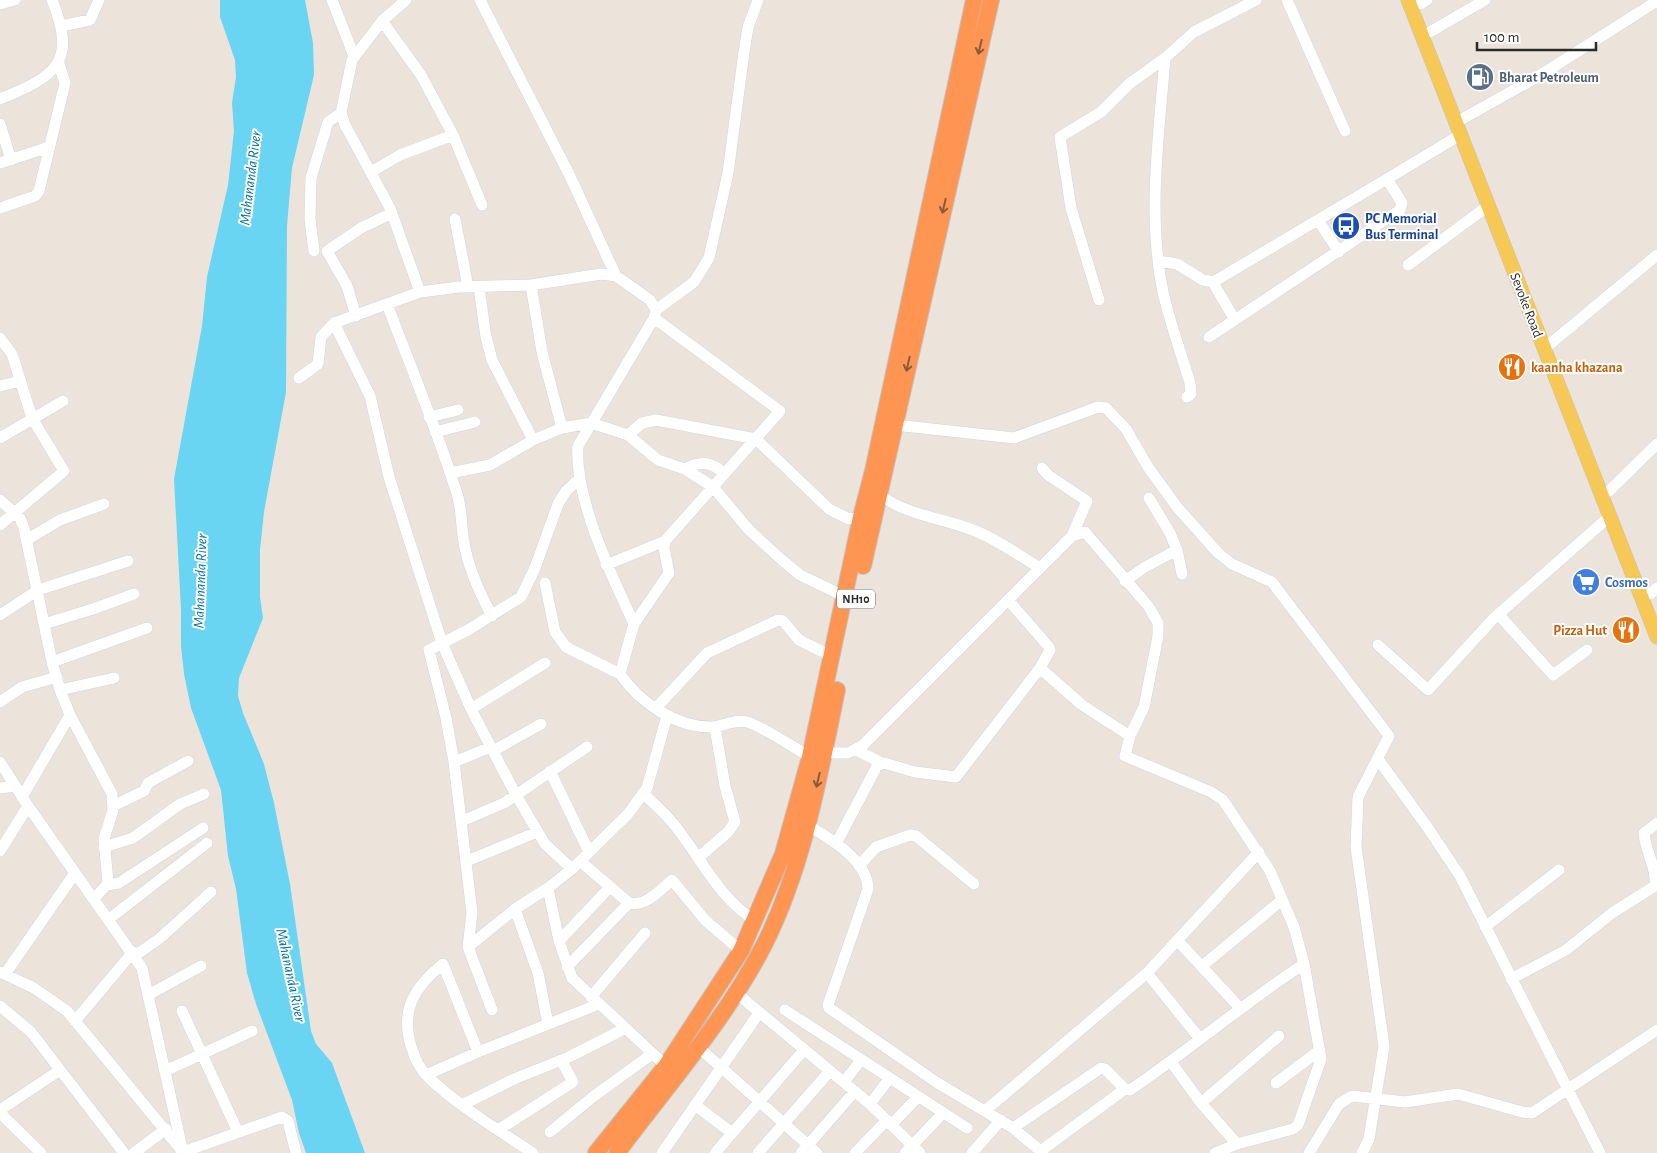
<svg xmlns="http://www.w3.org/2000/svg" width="1657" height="1153" viewBox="0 0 1657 1153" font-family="'Alegreya Sans',sans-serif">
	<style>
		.water { fill: #69d5f3 }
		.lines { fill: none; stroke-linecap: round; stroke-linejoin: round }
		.minor-casing { stroke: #d0d5e3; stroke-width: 12 }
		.major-casing { stroke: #c3c3c3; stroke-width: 15 }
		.highway-casing { stroke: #c3c3c3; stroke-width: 18 }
		.minor { stroke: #fff; stroke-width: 11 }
		.major { stroke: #f6c956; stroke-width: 14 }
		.highway { stroke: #ff9553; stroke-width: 16 }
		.oneway { stroke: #8a5a3c }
		.labels { text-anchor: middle; stroke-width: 4; stroke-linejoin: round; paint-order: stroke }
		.shield { fill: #fff; stroke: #6a6a6a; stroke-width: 1 }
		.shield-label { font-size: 12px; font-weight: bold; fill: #2a2a2a }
		.service-label { font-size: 14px; font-weight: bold; fill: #4e5e75; stroke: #fff; text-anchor: start }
		.transit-label { font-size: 14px; font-weight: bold; fill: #164399; stroke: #fff; text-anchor: start }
		.street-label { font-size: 14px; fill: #2a2a2a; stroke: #fff }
		.food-label { font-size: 14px; font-weight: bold; fill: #c56008; stroke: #fff; text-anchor: start }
		.shop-label { font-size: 14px; font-weight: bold; fill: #366cbe; stroke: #fff; text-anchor: start }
		.water-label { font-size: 15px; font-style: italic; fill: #08729f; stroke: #fff }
	</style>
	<rect width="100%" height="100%" fill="#ece4db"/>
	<path class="water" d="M220,0H305L313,43L314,75L292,168L287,226L286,392L264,512L260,550V597L263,618L239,678L238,696L243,713L264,764L274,803L290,884L311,1031L316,1044L332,1063L365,1153H306L299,1133L292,1100L256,1004L247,973L236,889L228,856L221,790L191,708L184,674L181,646V609L174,479L202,326L207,277L228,185L234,131L232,103L236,77L235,60L220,17Z"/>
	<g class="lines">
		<defs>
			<path id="minor" d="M332,0L354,56
				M406,0L382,21L352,60L341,113L345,125L390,208L420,292
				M480,0L569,174L616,276
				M1287,0L1345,131
				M0,4L15,0
				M1420,4L1427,0
				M61,26L90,20L99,0
				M1430,32L1485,0
				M1165,58C1159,135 1147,215 1163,292C1170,323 1181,353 1190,383L1191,394L1187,397
				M0,99C57,76 77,62 52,0
				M1455,123L1539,76L1657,1
				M0,124L11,160
				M453,135L482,205
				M0,163L49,147
				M371,172L400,155L453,135L421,75L382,21
				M0,208L35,196L39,191L65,83L59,64
				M455,219L468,287
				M1318,220L1339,252
				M314,251L310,219L311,178L328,122L341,113
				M1159,261L1177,264L1203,280L1214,282
				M1408,265L1488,206
				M531,285L542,352L562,428
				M479,287L486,337L492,360L533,440
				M1099,300L1071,208L1060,137L1101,112L1129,84L1165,58L1194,32L1256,0
				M387,304C411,368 438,431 458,497C462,512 461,526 464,542C468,568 479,592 492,616
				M656,310L694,282L709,258L728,173L744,52L748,27L758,0
				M356,316L347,286L327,251L361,228L392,213
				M1235,320L1215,286V281L1387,179
				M334,323L370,396L389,477L442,643L471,709L516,795L545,844L572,869
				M1209,337L1400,210L1402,203L1387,179L1460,135
				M0,338L12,354L32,418L64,471L0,525
				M1544,349L1657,255
				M299,378L318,364L321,337L334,323L420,292L459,287L531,285L601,274L616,276L650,300L656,310L654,318L578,446C574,498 612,576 634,624L620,674C640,703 677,728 713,727C723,726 736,719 747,722C760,725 796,749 810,757
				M0,386L20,381
				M429,417L458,410
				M895,425L1014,438L1098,407L1106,408L1126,429L1148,467L1177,507L1218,553L1232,564L1272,582L1389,736L1358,797L1356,847L1384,1046L1369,1139L1362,1153
				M435,432L475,422
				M628,435L642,423L656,420L756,439L829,509L849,519L867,517
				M0,438L63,401
				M1042,468L1048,475L1087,501L1072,536
				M685,469C699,461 713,461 724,474
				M450,473L490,465L533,440L562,428L591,423L628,435L658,460L685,469L713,487L749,530L782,560L800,575L846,597
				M1609,491L1657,444
				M879,494C905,515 942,518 973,530C997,539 1018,555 1040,568
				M1149,498L1170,533L1177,550
				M0,500L20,518L24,528L52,662L60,690L70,715L112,794L113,810L104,839L108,883L94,899
				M28,539L60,520L104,504
				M606,565L665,541
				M1125,581L1145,567L1177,550L1182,574
				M545,583L555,632L566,647L620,674
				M1650,594L1657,588
				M0,615L38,590L128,561
				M1499,615L1553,675L1587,650
				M44,624L93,609L134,594
				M634,624L669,573L664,548L665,541L780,411L654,318
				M1378,645L1428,690L1493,619L1610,516
				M52,662L147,628
				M1040,668L1082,705L1130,736
				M60,690L114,678
				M0,702L22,687L57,677
				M656,708L707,653L778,620L783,621L799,640L833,657
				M471,709L545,663
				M856,750L882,763
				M493,751L541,724
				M824,753H848L863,745L1072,536L1085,532L1149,607L1158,623V636L1144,707L1130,736L1125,756L1211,792L1223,800L1270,871L1294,927L1304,964L1321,1059L1298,1125L1293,1129L1237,1144L1215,1153
				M1378,759L1428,828L1460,876L1600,1153
				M0,762L28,806L142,968L183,1153
				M454,762L491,747
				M550,771L589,852
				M0,788L15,786
				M643,793C652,802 663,811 671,821C699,853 717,898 756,921
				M22,797L70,715
				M113,806L144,791L148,783L188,761
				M462,821L504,803L587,747
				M807,825C829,838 868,860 868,889L828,1005L829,1008L936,1082L1013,1128L1043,1153
				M837,842L877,766L884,763L915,772L956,777L1040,668L1050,650L1049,647L1008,600
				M104,847L133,838L180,804L204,794
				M0,851L28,806
				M698,858L728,832L735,822L725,786L715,727
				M467,861L537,832
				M580,861L629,903C646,907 660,890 672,880L705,920L741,951
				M859,866L876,847L910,835L916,836L974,884
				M107,885L119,883L203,828
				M548,888L559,941L572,978L666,1066
				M515,909L538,973L548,1024
				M109,919L207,843
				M1485,927L1559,870
				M559,941L610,887
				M1178,941L1240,1008
				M468,947L515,909L548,888L572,869L628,814L647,788L667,716
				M136,955L159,939L211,892
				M1202,966L1282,900
				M567,967L629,903
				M0,972L34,988L67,1011L183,1152L282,1117L288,1121L296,1153
				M1147,973L1200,1039
				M5,974L75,873
				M1511,979L1566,950L1612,913L1655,886C1657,867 1645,851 1644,833L1657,823
				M735,992L870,1104L920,1153
				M148,995L201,966
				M591,997L645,933
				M0,1006L31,1032L124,1153
				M492,1010L468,947L472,913L454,762L446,718L429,650L468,630L521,597L535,568L558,504L566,491L579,479
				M785,1010L967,1128
				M182,1011L238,1132
				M75,1021L133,952
				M697,1046L817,1153
				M478,1052L443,964C415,986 400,1010 411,1046C414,1056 420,1069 427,1076C458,1106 497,1129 533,1153
				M1171,1062L1201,1103L1237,1144
				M165,1071L252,1031
				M426,1075L478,1052L599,1004
				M844,1082L861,1060
				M1276,1083L1320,1050
				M1201,1103L1279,1036
				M870,1104L889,1079
				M462,1105L514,1079L569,1057L624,1029
				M695,1105L732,1133
				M0,1110L60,1070
				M986,1110L1147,973L1259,852
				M0,1113L41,1153
				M891,1125L918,1097
				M1013,1128L1101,1068L1105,1069L1125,1089L1130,1090C1189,1050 1244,1003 1304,964
				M498,1130L573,1082L561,1060
				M550,1132L594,1096L652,1054
				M1042,1150L1125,1089
				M134,1153L166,1129
				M662,1153L759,1013
				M715,1153L804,1050
				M758,1153L830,1071
				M801,1153L855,1091
				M855,1153L887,1120
				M905,1153L943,1113
				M972,1153L1001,1120
				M1309,1153L1339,1104L1352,1096L1405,1102L1458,1094L1522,1112L1532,1113L1657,1030"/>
			<path id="major" d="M1408,0L1657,637"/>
			<path id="highway" d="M863,566L991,0
				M596,1153L666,1066L741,951L783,854L810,757L861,517L873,471L974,0
				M617,1153C666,1087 726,1019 764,945C804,866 819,776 837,690"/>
		</defs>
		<use href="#minor" class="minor-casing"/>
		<use href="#major" class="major-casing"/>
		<use href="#highway" class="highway-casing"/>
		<use href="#minor" class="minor"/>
		<use href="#major" class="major"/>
		<use href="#highway" class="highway"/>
	</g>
	<defs><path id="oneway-shaft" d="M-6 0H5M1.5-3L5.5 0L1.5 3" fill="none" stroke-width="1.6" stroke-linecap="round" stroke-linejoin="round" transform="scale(1.25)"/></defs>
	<g class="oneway">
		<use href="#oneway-shaft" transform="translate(980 47) rotate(103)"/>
		<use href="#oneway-shaft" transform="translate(944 206) rotate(103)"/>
		<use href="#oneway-shaft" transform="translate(908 364) rotate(103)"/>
		<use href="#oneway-shaft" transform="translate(818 780) rotate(103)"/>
	</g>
	<defs>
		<symbol id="fuel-disc" viewBox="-11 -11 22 22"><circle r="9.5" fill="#5c6f8a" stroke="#fff"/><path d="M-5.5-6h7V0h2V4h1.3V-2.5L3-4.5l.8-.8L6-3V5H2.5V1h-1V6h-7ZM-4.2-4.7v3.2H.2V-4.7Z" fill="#fff"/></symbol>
		<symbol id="bus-disc" viewBox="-11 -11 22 22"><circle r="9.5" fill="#1a4fb4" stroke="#fff"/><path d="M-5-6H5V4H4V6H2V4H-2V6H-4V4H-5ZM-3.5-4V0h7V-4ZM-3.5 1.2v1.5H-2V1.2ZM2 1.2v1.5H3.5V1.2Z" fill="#fff"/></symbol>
		<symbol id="restaurant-disc" viewBox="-11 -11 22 22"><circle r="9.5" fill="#e8710a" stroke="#fff"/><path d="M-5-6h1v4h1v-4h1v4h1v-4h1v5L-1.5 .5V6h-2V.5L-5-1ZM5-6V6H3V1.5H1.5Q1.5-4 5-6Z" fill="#fff"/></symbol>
		<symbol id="supermarket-disc" viewBox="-11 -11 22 22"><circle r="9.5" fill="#3f7fe0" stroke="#fff"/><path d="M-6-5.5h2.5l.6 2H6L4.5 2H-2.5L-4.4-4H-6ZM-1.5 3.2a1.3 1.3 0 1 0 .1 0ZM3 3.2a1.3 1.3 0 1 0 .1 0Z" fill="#fff"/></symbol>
	</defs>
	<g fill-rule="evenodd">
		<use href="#fuel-disc" x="1464" y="61" width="32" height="32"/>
		<use href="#bus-disc" x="1330" y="210" width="32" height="32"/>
		<use href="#restaurant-disc" x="1496" y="351" width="32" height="32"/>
		<use href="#supermarket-disc" x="1570" y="566" width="32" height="32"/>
		<use href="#restaurant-disc" x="1610" y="614" width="32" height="32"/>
	</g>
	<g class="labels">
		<rect class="shield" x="837" y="589.5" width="38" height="19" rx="4"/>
		<g class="shield-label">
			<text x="856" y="603">NH10</text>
		</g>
		<g class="service-label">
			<text x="1499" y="82">Bharat Petroleum</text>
		</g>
		<g class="transit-label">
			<text x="1365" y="223">PC Memorial<tspan x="1365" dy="16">Bus Terminal</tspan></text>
		</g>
		<g class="street-label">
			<text transform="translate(1527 305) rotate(69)" y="5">Sevoke Road</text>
		</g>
		<g class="food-label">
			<text x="1531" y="372">kaanha khazana</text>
			<text x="1607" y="635" text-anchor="end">Pizza Hut</text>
		</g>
		<g class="shop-label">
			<text x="1605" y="587">Cosmos</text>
		</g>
		<g class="water-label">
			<text transform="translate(250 178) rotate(-83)" y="5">Mahananda River</text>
			<text transform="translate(200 581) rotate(-88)" y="5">Mahananda River</text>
			<text transform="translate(291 975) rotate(78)" y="5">Mahananda River</text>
		</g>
	</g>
	<path d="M1477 42v8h119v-8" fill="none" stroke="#2a2a2a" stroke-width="2.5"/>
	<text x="1484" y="42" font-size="15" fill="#2a2a2a" stroke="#ffffff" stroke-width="4" paint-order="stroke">100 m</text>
</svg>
